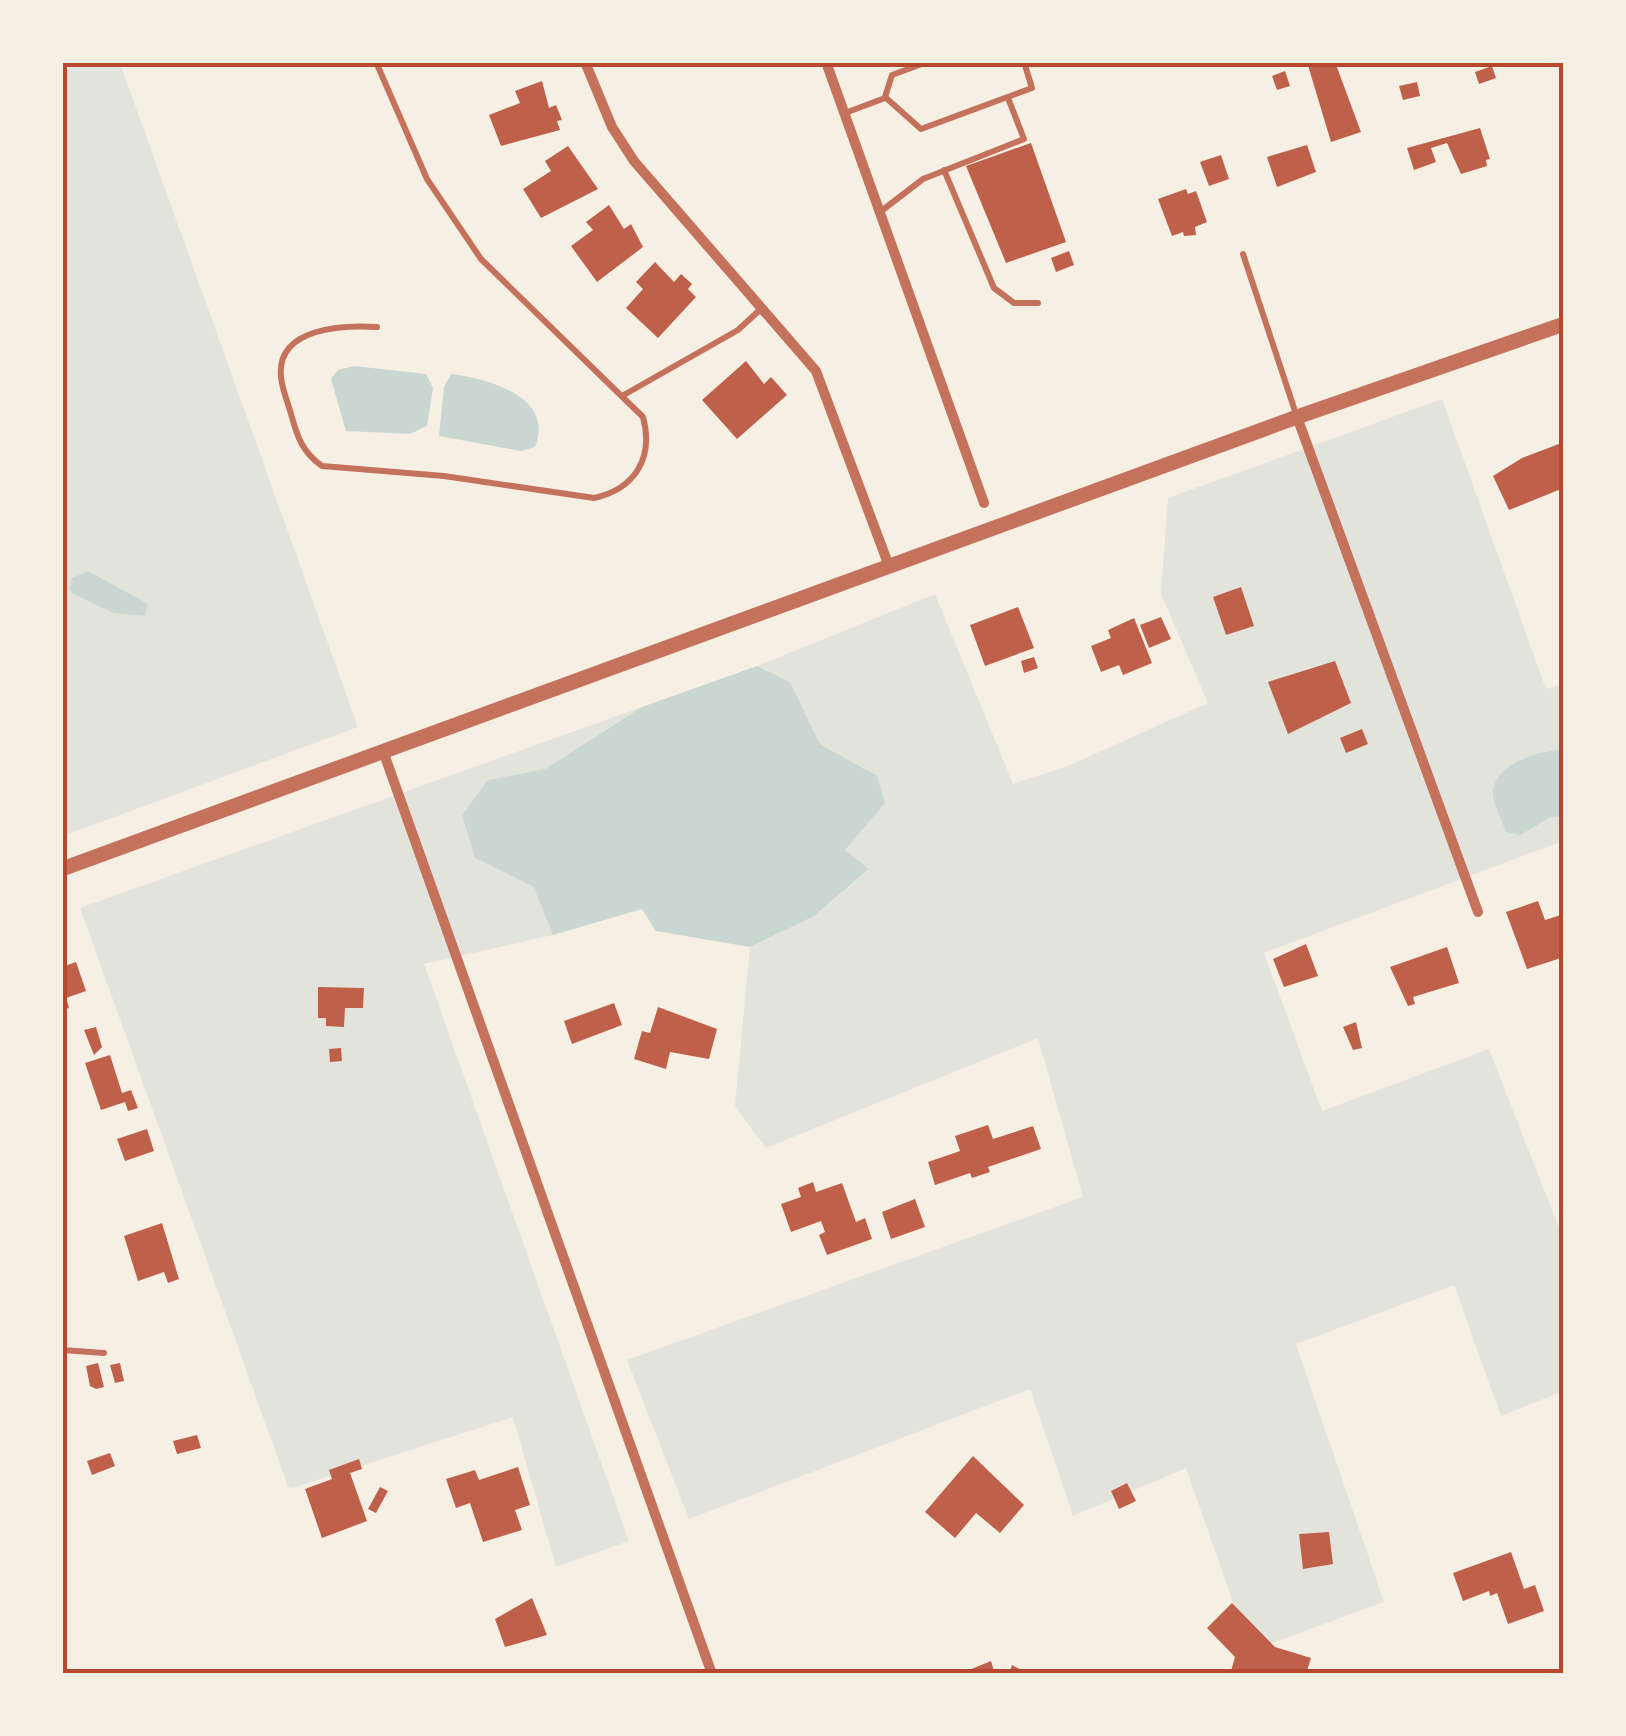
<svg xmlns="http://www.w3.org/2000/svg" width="1626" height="1736" viewBox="0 0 1626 1736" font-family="Inter,sans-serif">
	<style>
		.green { fill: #e2e4dc }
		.water { fill: #c9d6d2 }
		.building { fill: #bf614a }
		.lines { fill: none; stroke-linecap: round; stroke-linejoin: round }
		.service { stroke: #c5725c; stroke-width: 6 }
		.minor { stroke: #c5725c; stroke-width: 10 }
		.tertiary { stroke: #c5725c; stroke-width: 15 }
		.neatline { fill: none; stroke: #b5482f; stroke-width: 4 }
	</style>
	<rect width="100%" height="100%" fill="#f6efe4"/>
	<path class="green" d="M63,63H120L358,727L63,836Z
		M1442,399L1546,689L1563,684V841L1264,953L1322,1111L1489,1049L1563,1238V1391L1501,1416L1454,1285L1296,1344L1384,1602L1250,1651L1186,1468L1073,1516L1030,1389L689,1519L627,1360L1083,1197L1038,1038L766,1148L735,1106L750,947L814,916L869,870L845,851L876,776L820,744L790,682L757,666L935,594L1013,784L1068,766L1208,703L1161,594L1168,498Z
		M642,707L545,769L488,780L475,858L535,887L553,935L424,964L629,1541L556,1567L513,1417L289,1489L80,908Z"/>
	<path class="water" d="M354,366L426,374L433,388L427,426L410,434L346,431L331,379L338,370Z
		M451,374C490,379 555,397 535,447L521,451L439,436L444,387Z
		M88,571L148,604L145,616L114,613L73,594L69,589L72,578Z
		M757,666L790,682L820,744L877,776L885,803L845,850L869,869L814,916L750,947L656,931L642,909L553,935L534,887L475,858L462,815L488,780L545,769L642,707Z
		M1563,750V816L1551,817L1520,835L1506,832C1502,821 1494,805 1493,794C1492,764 1541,750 1563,750Z"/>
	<path class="building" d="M1307,62H1335L1361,132L1331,142Z
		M1492,66L1496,78L1479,84L1475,72Z
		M1285,71L1290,86L1277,90L1272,76Z
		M542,81L549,108L556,105L562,120L557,121L560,130L501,146L489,115L520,103L515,91Z
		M1417,82L1420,96L1403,100L1399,86Z
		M1480,128L1490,159L1486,160L1487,166L1461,174L1447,143L1431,148L1436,162L1414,170L1407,148Z
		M1031,143L1066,242L1006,263L966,166Z
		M1307,145L1316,172L1277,187L1267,157Z
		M568,146L598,189L541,218L523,189L551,171L545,161Z
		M1221,155L1229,179L1209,186L1200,162Z
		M1186,189L1188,194L1196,191L1207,222L1195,227L1196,235L1184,236L1183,232L1172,236L1158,199Z
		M609,205L624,229L631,224L643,247L597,282L571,246L593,230L586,222Z
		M1069,251L1074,265L1056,272L1051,258Z
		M655,262L674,282L681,274L692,284L688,289L696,297L658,338L626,308L643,289L636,282Z
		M746,361L764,384L771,377L787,395L737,439L702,400Z
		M1564,442L1561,489L1509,510L1493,476L1522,458Z
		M1241,587L1254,626L1226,635L1213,597Z
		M1018,607L1034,648L985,666L970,625Z
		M1161,617L1171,639L1149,648L1140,625Z
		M1134,618L1152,663L1123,675L1119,665L1101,672L1091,646L1111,638L1108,630Z
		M1034,657L1038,668L1024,673L1021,661Z
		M1335,661L1351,703L1288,734L1268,682Z
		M1362,729L1368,744L1346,753L1340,738Z
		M1538,901L1545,920L1564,914V957L1527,969L1506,912Z
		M1306,944L1318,976L1284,987L1273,959Z
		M1447,947L1459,983L1413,997L1415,1004L1408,1006L1390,967Z
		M76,962L86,991L66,998L69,1008L62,1010V967Z
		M318,987L364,988L363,1008H345L344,1027L326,1026V1018H318Z
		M614,1003L622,1025L572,1044L564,1021Z
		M658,1007L717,1029L709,1059L670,1052L666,1069L634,1059L642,1031L650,1033Z
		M1356,1022L1362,1048L1353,1050L1343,1027Z
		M96,1027L102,1047L94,1055L84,1030Z
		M341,1048L342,1061L330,1062L329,1049Z
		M110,1055L122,1093L131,1090L138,1108L128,1111L125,1102L101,1110L85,1063Z
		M988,1125L993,1139L1033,1126L1041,1149L988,1167L990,1172L972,1178L970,1173L935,1185L928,1162L960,1151L955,1136Z
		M147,1129L154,1151L125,1161L117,1139Z
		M813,1182L816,1192L842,1183L856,1222L865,1218L872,1239L827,1255L819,1235L825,1232L821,1221L791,1232L781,1204L801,1197L798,1188Z
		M915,1199L925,1227L891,1239L882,1212Z
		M162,1223L179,1279L168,1283L164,1272L138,1281L124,1236Z
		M98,1363L104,1387L96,1389L90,1386L86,1366Z
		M120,1363L124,1381L115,1383L110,1365Z
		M197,1435L201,1448L177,1454L173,1441Z
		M110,1453L115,1466L92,1475L87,1461Z
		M973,1456L1024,1505L1000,1533L976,1513L955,1538L925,1512Z
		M359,1459L362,1469L350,1473L367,1521L322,1538L305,1489L332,1479L329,1470Z
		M518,1467L530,1505L515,1510L522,1530L483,1542L470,1503L456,1508L446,1479L475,1470L479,1480Z
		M1127,1483L1136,1501L1119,1509L1111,1491Z
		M380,1487L388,1491L376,1513L368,1509Z
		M1329,1532L1333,1564L1303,1569L1299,1534Z
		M1511,1552L1524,1589L1535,1585L1544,1611L1508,1624L1497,1593L1490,1596L1489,1591L1463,1601L1453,1573Z
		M532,1598L547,1635L505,1647L495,1619Z
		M1232,1603L1275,1647L1311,1658L1306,1674L1231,1671L1235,1657L1207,1628Z
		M991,1661L994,1671H1010L1012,1665L1029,1674H959Z"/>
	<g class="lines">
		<path class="service" d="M376,62L427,179L481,259L643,417C654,458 635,489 594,498L444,476L322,466C302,452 297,436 291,414C288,403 282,389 281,377C276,327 344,325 377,327
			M885,97L921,129L1032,88L1024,62
			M885,97L892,75L927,62
			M845,113L885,98
			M944,170L994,288L1014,303H1038
			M880,212L923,179L1024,139L1008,98
			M1243,254L1296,414
			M622,396L738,330L763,307
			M62,1350L104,1353"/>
		<path class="minor" d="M585,62L612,127L634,161L816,371L889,566
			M826,62L984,503
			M1297,417L1478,912
			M383,751L712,1674"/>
		<path class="tertiary" d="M62,869L1297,417L1564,324"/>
	</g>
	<rect width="1626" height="1736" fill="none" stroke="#f6efe4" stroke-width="130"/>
	<rect x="65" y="65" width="1496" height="1606" class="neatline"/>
</svg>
